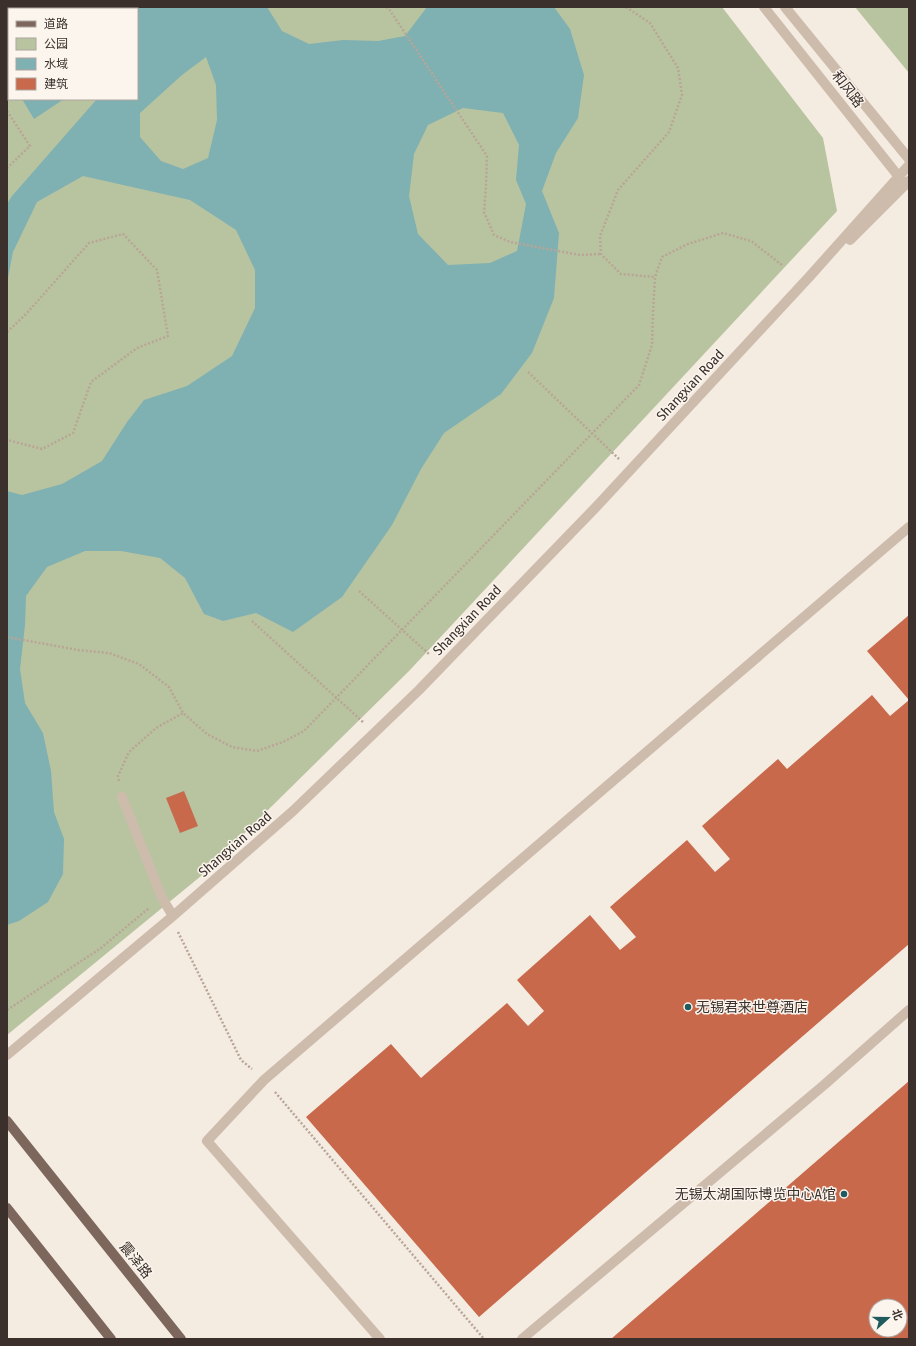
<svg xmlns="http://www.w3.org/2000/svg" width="916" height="1346" viewBox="0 0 916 1346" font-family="'Fira Sans Condensed','Noto Sans SC',sans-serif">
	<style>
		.green { fill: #b8c4a0; fill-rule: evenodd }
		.water { fill: #7fb0b2; fill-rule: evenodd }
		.building { fill: #c8694b; fill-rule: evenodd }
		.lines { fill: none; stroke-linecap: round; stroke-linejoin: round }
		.path { stroke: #b9a596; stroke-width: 2.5; stroke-dasharray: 2 2; stroke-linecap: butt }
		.minor { stroke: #cdbbac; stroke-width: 10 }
		.major { stroke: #7d675c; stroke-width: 10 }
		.poi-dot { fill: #1f5a5e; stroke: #fbf5ee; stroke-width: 1.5 }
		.labels { text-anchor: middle; stroke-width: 3; stroke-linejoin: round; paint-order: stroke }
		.street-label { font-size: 14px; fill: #3b302b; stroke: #fbf5ee }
		.poi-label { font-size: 14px; fill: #3b302b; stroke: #fbf5ee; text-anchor: start }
	</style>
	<rect width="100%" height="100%" fill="#f4ebe1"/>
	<path class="green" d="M7,7H722L823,138L837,211L409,671L201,876L7,1035ZM9,9H137V99H9Z
		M855,7H909V73Z"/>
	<path class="water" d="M91,7H267L282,31L309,44L343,40L378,41L405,36L427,7H554L570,29L584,75L578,118L556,153L542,191L559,233L554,298L532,353L501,394L444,433L421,469L392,525L342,597L293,632L256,613L223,621L204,614L185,578L160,558L121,551H85L47,567L26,596L25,625L20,669L25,703L43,733L51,771L54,812L64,839L63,874L48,902L19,921L7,925V491L22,495L62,484L102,461L127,422L144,400L187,386L232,356L255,308V270L236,230L190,200L83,176L37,202L13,252L7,283V204L12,196L97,99H137V9H88ZM206,57L216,85L217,120L208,158L183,169L161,161L140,137V113L182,75ZM463,108L503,113L519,145L516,180L526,204L517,251L490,263L448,265L418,234L409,196L414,154L428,125Z
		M22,99H64L34,119Z"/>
	<path class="building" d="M909,615V700L867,651Z
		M872,695L890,716L909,700V944L479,1317L306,1117L391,1044L421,1078L507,1003L528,1026L544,1011L517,980L590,915L620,950L636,937L610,907L687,840L715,872L730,859L702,826L778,759L787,769Z
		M184,791L198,826L180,833L166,798Z
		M909,1081V1339H611ZM876,1306H900V1330H876Z"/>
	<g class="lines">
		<path class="path" d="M386,7L389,9L487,156L486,186L484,212L494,235L510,242L580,255L601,254
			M626,7L650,23L678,68L682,95L669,132L618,190L600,236L601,254L621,274L655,277
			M7,8L8,7
			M7,111L30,146L7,168
			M7,332L27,313L89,243L123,234L157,270L168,336L137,348L91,382L73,433L42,449L7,440
			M528,372L619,459
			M359,591L430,655
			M252,621L363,722
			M7,637L78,650L109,653L139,664L169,687L183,713L207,734L232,747L257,751L283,742L304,731L639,385L652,345L653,312L655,277L662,257L688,244L723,233L751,241L782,265
			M119,781L118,776L129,752L156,728L183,713
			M178,932L241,1060L252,1069
			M7,1010L101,948L149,908
			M275,1092L484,1339"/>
		<path class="minor" d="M764,7L903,182
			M785,7L909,159
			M850,240L909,181
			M122,797L162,898L173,916
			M7,1055L173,916L293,811L419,690L597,506L810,276L909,165
			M380,1339L207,1141L264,1080L909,527
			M522,1339L824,1085L909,1010"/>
		<path class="major" d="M7,1121L181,1339
			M7,1208L111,1339"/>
	</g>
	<g class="poi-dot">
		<circle cx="688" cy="1007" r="4"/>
		<circle cx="844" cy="1194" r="4"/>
	</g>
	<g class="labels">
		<g class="street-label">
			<text transform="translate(848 89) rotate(52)" y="5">和风路</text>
			<text transform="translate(690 385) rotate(-47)" y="5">Shangxian Road</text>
			<text transform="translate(467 620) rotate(-46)" y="5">Shangxian Road</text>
			<text transform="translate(235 844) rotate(-41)" y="5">Shangxian Road</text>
			<text transform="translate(136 1260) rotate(51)" y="5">震泽路</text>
		</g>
		<g class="poi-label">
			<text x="696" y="1012">无锡君来世尊酒店</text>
			<text x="836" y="1199" text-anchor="end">无锡太湖国际博览中心A馆</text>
		</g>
	</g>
	<rect width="916" height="1346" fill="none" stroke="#3b302b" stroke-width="16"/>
	<rect x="8" y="8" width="130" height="92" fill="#fbf5ee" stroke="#aea6a0"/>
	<rect x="16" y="21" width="20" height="6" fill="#7d675c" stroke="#aea6a0"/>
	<text x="44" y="28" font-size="12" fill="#3b302b">道路</text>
	<rect x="16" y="38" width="20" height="12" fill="#b8c4a0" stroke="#aea6a0"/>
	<text x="44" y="48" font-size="12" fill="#3b302b">公园</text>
	<rect x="16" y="58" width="20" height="12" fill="#7fb0b2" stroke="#aea6a0"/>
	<text x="44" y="68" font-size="12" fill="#3b302b">水域</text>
	<rect x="16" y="78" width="20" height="12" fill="#c8694b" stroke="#aea6a0"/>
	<text x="44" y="88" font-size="12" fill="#3b302b">建筑</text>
	<g transform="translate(888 1318) rotate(69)"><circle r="19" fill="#fbf5ee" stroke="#aea6a0"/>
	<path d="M0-3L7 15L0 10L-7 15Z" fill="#1f5a5e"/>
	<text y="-6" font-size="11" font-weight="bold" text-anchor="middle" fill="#3b302b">北</text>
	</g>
</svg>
